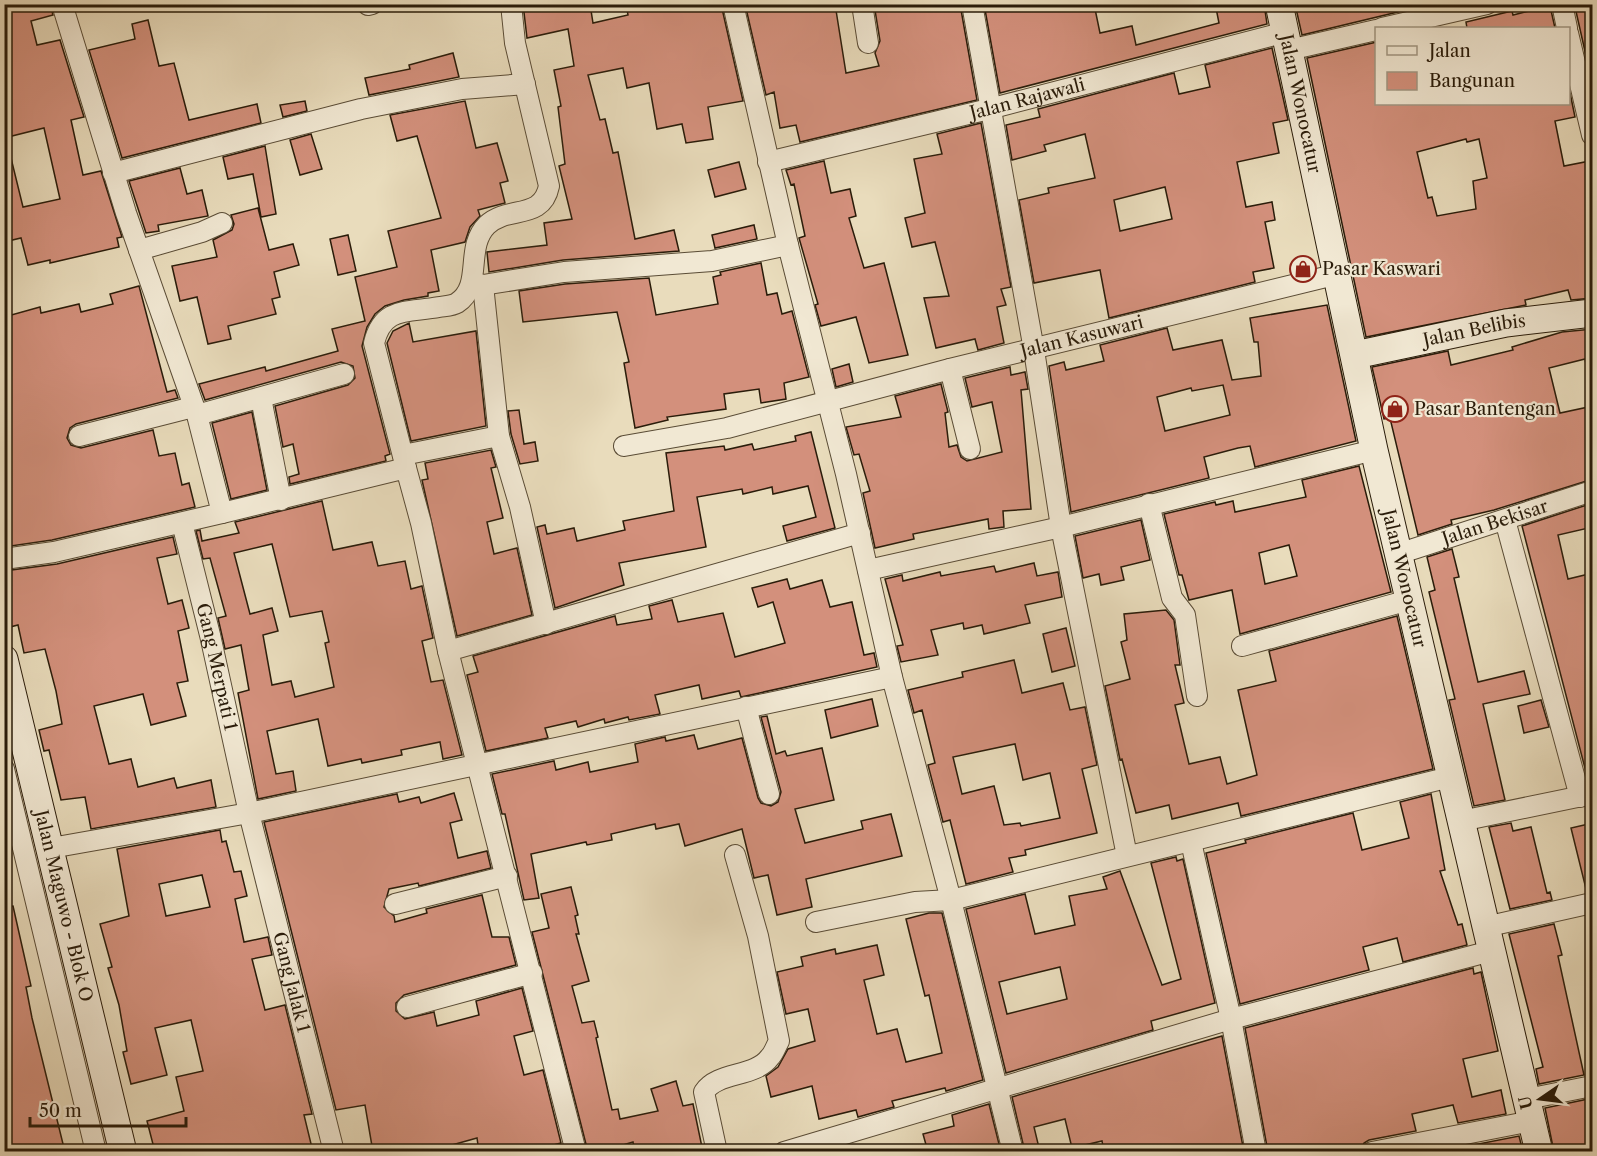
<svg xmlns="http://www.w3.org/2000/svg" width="1597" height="1156" viewBox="0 0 1597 1156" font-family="'Libre Caslon Text',serif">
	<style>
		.building { fill: #d3907c; stroke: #2a1c0a; stroke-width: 1.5; fill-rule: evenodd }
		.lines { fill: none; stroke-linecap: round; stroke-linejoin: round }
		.street-casing { stroke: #5a4c36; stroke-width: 22 }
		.secondary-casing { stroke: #2a1c0a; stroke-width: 29 }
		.street { stroke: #f1e8d3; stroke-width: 20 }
		.secondary { stroke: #f1e8d3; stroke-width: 27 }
		.labels { text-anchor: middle; stroke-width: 4.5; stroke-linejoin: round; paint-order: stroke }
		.street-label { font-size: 18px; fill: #2a1c0a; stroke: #f1e8d3 }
		.poi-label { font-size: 18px; fill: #2a1c0a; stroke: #f1e8d3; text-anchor: start }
	</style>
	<rect width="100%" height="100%" fill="#e9dcbc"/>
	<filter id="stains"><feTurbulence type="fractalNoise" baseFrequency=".00333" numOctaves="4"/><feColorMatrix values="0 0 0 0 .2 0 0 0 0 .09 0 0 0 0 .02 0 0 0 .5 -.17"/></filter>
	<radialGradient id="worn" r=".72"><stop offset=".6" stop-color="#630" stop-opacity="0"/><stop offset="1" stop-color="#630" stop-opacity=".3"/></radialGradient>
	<path class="building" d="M4,4H50L53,15L31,21L37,45L60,40L84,117L71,120L83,175L101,171L122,237L117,238L119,247L50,263V260L28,265L21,238L4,242V159L11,158L23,207L60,199L44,128L4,138Z
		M523,4H550L552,9L590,4L593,23L628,15L626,4H695L696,11L721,4L743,101L708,107L713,139L686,143L682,124L657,129L649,83L627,88L623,68L588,75L600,120L605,119L613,153L618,152L635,239L674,230L679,251L563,260L489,272L487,252L547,245L544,223L572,219L559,166L565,164L558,107L561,106L554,70L574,66L568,29L527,38Z
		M745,4H835L846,73L879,66L875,53L880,41L874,4H960L977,100L800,142L796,125L780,128L774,92L766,95Z
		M984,4H1094L1100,33L1132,26L1136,45L1219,23L1216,8L1231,4H1264L1267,24L1000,93Z
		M1295,4H1431L1302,35Z
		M1586,4H1593V68L1589,69L1575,7Z
		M1550,6L1555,28H1467L1466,22L1512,11L1513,15Z
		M148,20L159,66L174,63L189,120L257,104L261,123L122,158L89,50L135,39L132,24Z
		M1377,42V104H1569V88L1575,117L1555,121L1564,166L1590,161L1593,298L1571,300L1568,290L1525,300L1526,305L1366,337L1307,58ZM1466,139L1467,142L1479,139L1487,178L1473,181L1476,209L1437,216L1432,197L1428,198L1417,152Z
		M1272,48L1288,120L1273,123L1279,153L1237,162L1246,207L1272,202L1275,220L1265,222L1274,268L1253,272L1255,282L1109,318L1100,270L1034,283L1019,200L1049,193L1048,188L1095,178L1085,134L1044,145L1046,151L1012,160L1006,125L1040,117L1038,109L1174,73L1179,94L1210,87L1205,65ZM1165,187L1172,219L1120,231L1114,200Z
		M453,53L459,77L369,95L365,78L410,69L409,65Z
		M305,101L307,111L283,117L280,105Z
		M465,101L476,148L497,143L508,181L500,183L505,203L478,210L480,216L470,227L465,242L431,250L439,291L428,293V296L404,300L385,306L375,314L367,327L362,346L390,454L385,456L386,461L290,484L289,477L299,474L293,444L283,447L275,406L348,385L355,378L353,366L341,362L205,400L199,384L265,367L266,371L338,351L332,329L365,321L355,277L397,267L388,231L441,218L417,136L397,141L390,115Z
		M981,123L1011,287L1001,289L1006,305L997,307L1004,343L978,350L975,339L936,348L924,298L949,296L935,242L912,247L905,218L925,213L914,159L942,154L937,134Z
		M311,134L322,169L300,175L290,140Z
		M265,146L276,214L261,217L253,174L228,179L223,157Z
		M824,161L831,193L850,189L856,216L849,218L864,268L884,263L908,355L869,363L856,317L821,326L815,305L818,304L799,238L805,236L794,184L791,185L786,170Z
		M739,162L746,189L715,197L708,170Z
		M180,168L187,194L202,190L208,216L158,225L159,231L146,233L129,181Z
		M258,208L269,250L293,244L299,265L274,272L280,297L272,299L276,314L228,326L231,339L208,344L197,297L180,301L172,266L217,257L213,240L232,230L234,224L231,215Z
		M754,225L757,239L715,248L712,235Z
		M348,235L356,271L338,275L330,239Z
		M761,263L767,295L777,293L782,314L792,311L809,377L784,383L786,399L761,403L759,389L724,394L726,409L667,417L668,420L635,428L624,363L629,362L617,312L523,322L519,291L565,284L649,278L656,315L718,304L713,277L721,275L720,272Z
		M139,286L167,392L175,390L178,398L76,424L70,428L67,438L71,445L81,448L153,430L159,456L175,453L182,485L189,483L195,507L52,540L4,547V317L40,307L41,313L79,304L81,312L113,304L110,294Z
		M1327,305L1356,441L1255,467L1250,446L1238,448L1204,457L1209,478L1071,512L1049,366L1064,362L1066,370L1104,361L1100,345L1167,328L1173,350L1222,340L1232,380L1261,376L1258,342H1254L1250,318ZM1223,385L1230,415L1165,431L1157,397L1191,388L1192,391Z
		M409,323L413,342L476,331L486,426L411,441L387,343L393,331Z
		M1593,329V363L1586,364L1585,359L1549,368L1560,413L1593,406V479L1494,510L1451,520L1452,524L1418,535L1390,418L1384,419L1372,367L1448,351L1451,365L1513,350L1512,347L1562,332Z
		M849,364L853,382L836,387L832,369Z
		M1010,367L1011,375L1025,372L1028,389L1021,390L1031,509L1003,511L1004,527L989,529L988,519L913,534L914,539L875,548L863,493L870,491L859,454L854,455L846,427L901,417L895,396L941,384L948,412L945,413L949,447L957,445L961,457L967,461L1002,452L992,402L972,407L965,378Z
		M519,410L524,444L535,442L538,461L520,464L511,434L508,411Z
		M252,412L267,490L231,499L212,423Z
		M811,432L835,528L787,541L783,526L816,517L808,486L773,494L772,487L743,494L742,489L697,497L706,547L619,563L624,585L555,608L537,527L545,525L547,534L574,528L577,541L625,530L623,521L674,511L666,453L724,446L725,450L752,444L754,450L796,441L795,436Z
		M491,450L496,467L491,468L503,518L487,522L494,554L517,548L532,615L457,636L422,480L428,479L425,463Z
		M1359,466L1391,592L1240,634L1232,590L1189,600L1182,575H1179L1164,514L1215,502L1216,505L1233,501L1235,512L1306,497L1302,480ZM1289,545L1297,576L1265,584L1259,553Z
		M322,501L333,550L372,542L378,566L405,561L411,589L422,586L433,638L422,641L431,682L443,680L462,755L443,759L440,742L401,750L402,755L362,763L361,759L328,766L318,719L267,731L276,774L293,771L296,791L258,799L238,693L249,690L241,645L225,649L218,618L226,616L210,558L203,559L196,531L200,530L202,541L239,533L235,522ZM272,544L290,617L322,611L329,642L325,643L334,687L295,697L291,681L272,685L263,635L278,631L272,608L250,614L234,553Z
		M1593,503V527L1558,535L1568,579L1593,573V771L1586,772L1522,526Z
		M1141,520L1150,560L1121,567L1124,580L1101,585L1099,574L1083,578L1075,536Z
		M173,537L177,554L157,558L168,604L182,600L189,628L178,631L188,681L177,683L186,716L151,725L143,694L94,706L109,764L131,759L138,787L174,778L177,788L211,780L216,807L91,829L85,797L61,800L49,750L44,751L39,730L62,724L56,691L45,649L24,653L18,625L10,627L4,603V571L57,564Z
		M1452,549L1459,577L1454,578L1478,682L1524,671L1530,694L1483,704L1505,800L1474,806L1449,700L1455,699L1429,592L1435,590L1427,557Z
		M1034,563L1037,576L1058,572L1062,597L1025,605L1030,623L984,634L982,625L964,629L963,623L931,630L938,655L901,662L897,646L903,645L885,579L902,575L903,581L940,572L941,576L994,566L996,572Z
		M787,579L790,589L822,580L830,607L852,602L864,655L874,653L877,667L741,697L739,691L702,699L699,685L655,695L660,714L629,720L628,717L605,723L604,719L578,727L576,721L545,728L548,738L486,751L467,675L478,672L473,656L615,616L617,625L652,619L649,606L672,600L678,622L723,613L735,657L785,643L773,602L758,607L752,588Z
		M1166,610L1174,620L1180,665H1175L1184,703L1175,705L1189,764L1220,757L1227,784L1257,775L1238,690L1276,681L1269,651L1397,616L1433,769L1241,816L1238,803L1172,819L1169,805L1136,813L1122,759L1120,760L1105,686L1130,679L1121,642L1127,640L1124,614Z
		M1066,628L1075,666L1052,672L1043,634Z
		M1014,660L1022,693L1063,683L1070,710L1085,707L1097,765L1082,769L1097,833L1025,850L1026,855L1009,858L1013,872L966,884L950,820L943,822L928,765L935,763L922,710L914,713L908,690L963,677L962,672ZM1015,744L1023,780L1050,773L1060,818L1021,826L1020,823L1004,825L994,786L962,794L953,757Z
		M872,699L878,726L831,738L825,710Z
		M1541,700L1549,727L1524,733L1518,706Z
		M767,716L776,754L785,751L787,756L822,748L834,800L795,809L805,843L863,829L861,821L891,814L902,856L806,879L812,907L777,915L768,875L754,878L742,829L685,846L679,824L656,829L655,824L611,834L612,840L587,845L586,842L531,854L539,898L524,900L505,814H502L492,774L554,761L556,770L588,762L590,772L638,762L635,744L665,737L666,741L694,735L698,749L742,738L758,798L761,803L771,806L778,802L781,792L761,717Z
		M454,793L462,820L450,823L458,858L487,851L491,868L419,886L418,883L389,889L384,907L394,916L395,922L427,913L426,909L482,895L492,937H509L516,965L404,995L396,1003V1011L405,1019L434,1012L437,1026L479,1015L476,1001L522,988L533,1031L514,1036L524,1075L543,1070L561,1143L527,1152H479L477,1138L427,1152H373L365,1105L336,1110L264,822L397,794L399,802L419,797L421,803Z
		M1431,794L1445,870L1440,871L1458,925L1462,924L1467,945L1403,962L1397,938L1363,947L1369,970L1240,1004L1206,853L1246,843L1245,840L1353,813L1362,850L1409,838L1400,802Z
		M1511,823L1513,831L1531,827L1547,893L1550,892L1552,900L1510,909L1489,827Z
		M1593,823V888L1586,889L1571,828Z
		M220,830L222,842L226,841L234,872L241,871L247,896L235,899L244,942L268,937L272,955L252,959L265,1010L285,1005L312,1114L304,1115L313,1152H155L147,1121L184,1111L176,1077L203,1071L191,1020L155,1028L167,1075L131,1084L123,1052L127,1051L119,1005L108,968L112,967L100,924L129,916L117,849ZM202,875L210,907L166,916L159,884Z
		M1176,857L1177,861L1183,859L1215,1003L1151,1021L1153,1030L1006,1073L966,909L1025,894L1035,934L1075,925L1069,896L1107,889L1103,877L1120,871L1162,985L1181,979L1151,863ZM1060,967L1067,999L1007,1014L999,982Z
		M571,887L578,915L575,916L579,934H576L589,981L572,986L582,1023L594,1021L598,1037L596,1038L612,1110L618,1109L620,1119L658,1111L651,1089L676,1081L683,1106L693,1104L703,1152H635L633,1142L600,1152H588L532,932L549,928L541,894Z
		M13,906L31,986L26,987L32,1018L65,1152H4V1043L11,1042L4,1007V907Z
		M929,913H942L983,1080L946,1091L945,1088L892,1101L894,1107L858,1117L856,1110L819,1119L812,1086L771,1097L766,1076L778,1067L788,1049L815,1041L808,1009L786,1014L777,972L803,966L801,957L835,949L836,954L877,945L884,975L864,980L877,1034L897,1029L906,1062L942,1053L929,995L925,996L906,919Z
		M1554,924L1562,955L1558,956L1584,1075L1539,1084L1536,1069L1543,1067L1509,934Z
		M1473,968L1474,974L1481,972L1498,1051L1463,1059L1472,1097L1501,1090L1506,1114L1458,1123L1453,1105L1412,1114L1416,1131L1369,1140L1364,1143L1360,1152H1268L1245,1028Z
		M1222,1036L1244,1152H1104L1102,1141L1072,1148L1065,1119L1034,1127L1040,1152H1025L1012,1097Z
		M1593,1098V1152H1554L1545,1108Z
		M989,1104L1001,1152H928L923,1134L954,1126L952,1115Z
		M1519,1136L1523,1152H1465L1463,1147Z"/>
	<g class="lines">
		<defs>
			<g id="street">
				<path d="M733,4L788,245L846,474L892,677L951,900L1013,1152"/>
				<path d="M862,4L868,43"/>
				<path d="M972,4L1034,350L1061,527L1127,856"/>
				<path d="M1562,4L1567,28"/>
				<path d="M368,5L372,4"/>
				<path d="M1382,28L1487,4"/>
				<path d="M1568,33L1592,135"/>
				<path d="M1289,50L1376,30"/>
				<path id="s1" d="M768,162L989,109L1286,32"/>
				<path d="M113,173L361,109L462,89L525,84"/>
				<path d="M139,250L202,232L222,223"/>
				<path d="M473,282L483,285L564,272L712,261L788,245"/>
				<path d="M483,285L499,436L520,507L546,624"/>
				<path d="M950,369L970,449"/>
				<path d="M261,398L281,500"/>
				<path d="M197,415L344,374"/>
				<path d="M79,436L193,407"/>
				<path id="s2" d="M624,446L727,428L950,369L1338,274"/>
				<path d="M403,455L499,436"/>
				<path d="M406,468L374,343C383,306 407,313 439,307C445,306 452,306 457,303C484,285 464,248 487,225C508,205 542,221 549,186L515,43L511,4"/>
				<path d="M1149,504L1172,598L1185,615L1197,696"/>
				<path d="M222,513L406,468L421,523L448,651L576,1152"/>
				<path d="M1505,520L1580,797"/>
				<path id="s3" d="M182,523L210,635L249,813L334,1152"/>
				<path id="s4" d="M1398,554L1592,491"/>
				<path d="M4,559L54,552L222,513L197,415L126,213L62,4"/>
				<path d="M868,570L1061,527L1374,450"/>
				<path d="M1242,646L1409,600"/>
				<path d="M448,651L860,533"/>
				<path d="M746,707L769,794"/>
				<path d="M4,769L96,1152"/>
				<path d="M1461,821L1592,794"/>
				<path d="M1191,842L1231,1019L1256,1152"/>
				<path d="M51,848L249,813L892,677"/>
				<path d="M395,904L507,876"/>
				<path d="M816,922L915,902L951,900L1450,777"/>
				<path d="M1485,927L1592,903"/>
				<path d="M407,1007L532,973"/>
				<path d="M1527,1099L1592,1086"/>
				<path d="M717,1152L704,1092C718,1071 755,1078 770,1057C774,1053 776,1046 779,1041L758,936L735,855"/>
				<path d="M784,1152L1231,1019L1491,951"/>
				<path d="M1372,1152L1532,1121"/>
			</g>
			<g id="secondary">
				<path id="s5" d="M1279,4L1374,450L1539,1152"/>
				<path id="s6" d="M1355,355L1506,323L1592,313"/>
				<path id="s7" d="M4,659L123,1152"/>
			</g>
		</defs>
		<use href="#street" class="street-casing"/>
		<use href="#secondary" class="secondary-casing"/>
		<use href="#street" class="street"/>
		<use href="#secondary" class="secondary"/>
	</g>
	<defs>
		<symbol id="shop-ring" viewBox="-11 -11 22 22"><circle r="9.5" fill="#f1e8d3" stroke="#8f2418" stroke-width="1.5"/><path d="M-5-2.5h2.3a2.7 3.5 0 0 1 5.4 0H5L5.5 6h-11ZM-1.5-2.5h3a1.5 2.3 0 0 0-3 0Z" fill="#8f2418"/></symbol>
	</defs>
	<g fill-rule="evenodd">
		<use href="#shop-ring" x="1288" y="254" width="30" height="30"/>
		<use href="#shop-ring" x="1380" y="394" width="30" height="30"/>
	</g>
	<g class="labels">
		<g class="street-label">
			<text dy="6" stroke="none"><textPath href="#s1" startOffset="267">Jalan Rajawali</textPath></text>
			<text dy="6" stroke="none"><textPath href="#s5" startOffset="102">Jalan Wonocatur</textPath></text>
			<text dy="6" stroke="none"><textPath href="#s6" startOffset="122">Jalan Belibis</textPath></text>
			<text dy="6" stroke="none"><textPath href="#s2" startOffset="471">Jalan Kasuwari</textPath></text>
			<text dy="6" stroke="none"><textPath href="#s4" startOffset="102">Jalan Bekisar</textPath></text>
			<text dy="6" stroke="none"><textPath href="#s5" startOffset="588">Jalan Wonocatur</textPath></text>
			<text dy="6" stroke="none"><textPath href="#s3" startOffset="148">Gang Merpati 1</textPath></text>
			<text dy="6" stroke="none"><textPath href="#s7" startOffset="254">Jalan Maguwo - Blok O</textPath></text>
			<text dy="6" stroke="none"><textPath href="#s3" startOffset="472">Gang Jalak 1</textPath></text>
		</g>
		<g class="poi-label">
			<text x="1322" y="275">Pasar Kaswari</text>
			<text x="1414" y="415">Pasar Bantengan</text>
		</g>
	</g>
	<rect width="1597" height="1156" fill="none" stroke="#e9dcbc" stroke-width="24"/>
	<rect x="6" y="6" width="1585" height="1144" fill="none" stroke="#2a1c0a" stroke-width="3"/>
	<rect x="12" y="12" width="1573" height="1132" fill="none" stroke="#2a1c0a" stroke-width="1.5"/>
	<rect x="1375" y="27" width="195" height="78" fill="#f1e8d3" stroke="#a19683" stroke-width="1.5"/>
	<rect x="1387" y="46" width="30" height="9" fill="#f1e8d3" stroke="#a19683" stroke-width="1.5"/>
	<text x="1429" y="57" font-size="18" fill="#2a1c0a">Jalan</text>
	<rect x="1387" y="72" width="30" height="18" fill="#d3907c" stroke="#a19683" stroke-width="1.5"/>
	<text x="1429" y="87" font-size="18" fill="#2a1c0a">Bangunan</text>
	<g transform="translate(1540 1099) rotate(256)" stroke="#f1e8d3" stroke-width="4.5" paint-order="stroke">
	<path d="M0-4.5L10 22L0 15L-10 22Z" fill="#2a1c0a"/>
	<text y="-9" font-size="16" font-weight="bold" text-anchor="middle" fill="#2a1c0a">U</text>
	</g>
	<path d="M30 1117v9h156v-9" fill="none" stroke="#2a1c0a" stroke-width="3"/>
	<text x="39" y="1117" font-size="18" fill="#2a1c0a" stroke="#f1e8d3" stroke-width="4.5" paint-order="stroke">50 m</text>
	<rect width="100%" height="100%" filter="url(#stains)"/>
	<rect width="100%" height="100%" fill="url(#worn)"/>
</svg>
